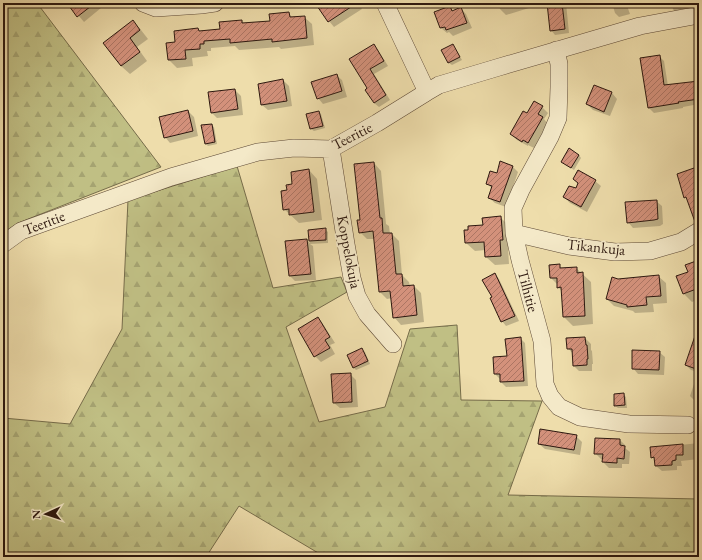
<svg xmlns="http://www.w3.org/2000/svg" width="702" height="560" viewBox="0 0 702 560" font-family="'EB Garamond',serif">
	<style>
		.forest { fill: url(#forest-firs); stroke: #766c4a }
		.shadow { fill: #0003 }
		.building { fill: url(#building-hatch); stroke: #2d180f }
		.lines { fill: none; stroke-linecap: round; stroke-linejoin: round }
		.minor-casing { stroke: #5d4936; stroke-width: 18 }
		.minor { stroke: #f4e9c8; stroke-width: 17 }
		.labels { text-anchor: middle; stroke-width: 3.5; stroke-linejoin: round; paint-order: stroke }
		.street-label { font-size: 15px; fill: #2d180f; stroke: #f4e9c8 }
	</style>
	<defs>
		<pattern id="forest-firs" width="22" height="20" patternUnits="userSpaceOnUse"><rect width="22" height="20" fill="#c0bf84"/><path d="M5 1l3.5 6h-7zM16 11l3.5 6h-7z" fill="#a5a371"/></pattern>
		<pattern id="building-hatch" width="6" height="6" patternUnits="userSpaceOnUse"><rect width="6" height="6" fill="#d3917b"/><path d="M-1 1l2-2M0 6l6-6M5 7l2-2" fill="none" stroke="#ac7563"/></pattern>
	</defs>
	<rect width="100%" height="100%" fill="#eeddab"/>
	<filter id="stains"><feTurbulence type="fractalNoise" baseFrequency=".005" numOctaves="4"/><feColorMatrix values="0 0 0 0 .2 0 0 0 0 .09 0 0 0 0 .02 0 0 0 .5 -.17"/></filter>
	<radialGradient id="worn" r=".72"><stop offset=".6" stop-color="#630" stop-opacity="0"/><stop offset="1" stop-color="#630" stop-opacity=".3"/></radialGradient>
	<path class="forest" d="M3,3H45L40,7L161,167L18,223L3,233Z
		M237,166L273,288L341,277L347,292L286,327L319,422L385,407L410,329L457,325L461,400L542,401L508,495L699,499V557H325L239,506L206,557H3V418L70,424L122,329L128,200Z"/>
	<path class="shadow" d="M68,3H107L84,22Z
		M317,3H358L362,9L334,27L329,21Z
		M498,3H528L529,8L506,15L500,9Z
		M551,3H566L569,33L555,35L551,30Z
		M612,3H626L630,14L619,17L615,13Z
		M671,3H688L690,7L675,12L673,9Z
		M449,7L453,11L460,8L466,14L472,28L453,36L449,32L447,33L441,28Z
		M288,13L293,18L304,17L312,24L314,45L281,49L279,47L239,50L235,46L211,48V51H207L208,56L192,58L193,66L177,68L169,60L167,44L176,43L198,29L201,32L221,30L242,21L245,24L271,22Z
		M133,22L141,30L148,39L137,47L147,61L130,74L121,66L104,43Z
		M374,45L378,50L388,66L374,74L390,100L379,107L374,103L366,90L368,89L350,60Z
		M453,45L455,48L462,60L452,65L449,63L443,50Z
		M659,56L664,61L668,86L699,82V104L683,107V108L654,113L649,108L641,59Z
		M336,75L342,80L347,97L323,104L318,98Z
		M283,80L289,86L292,106L268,110L262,105Z
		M595,86L612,93L617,99L610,116L593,110L587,104Z
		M235,90L241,96L243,115L217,118L211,112Z
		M542,107L548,113L544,119L548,124L534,148L528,145V146L517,140L511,134L528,115Z
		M188,111L194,117L198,136L170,143L165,137Z
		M319,112L321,114L325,128L314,131L311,129Z
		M211,125L214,127L217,144L208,146L205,143Z
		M579,155L581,158L574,170L565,164Z
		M374,163L381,171L386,224L389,226L390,234H392L399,241L402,275L409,282L410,287L414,286L421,293L424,322L401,325L394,317L392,298L387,299L380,292L375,239H367L360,232L361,221Z
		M513,167L518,172L506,207L495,203L489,198L492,189L487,183Z
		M309,170L317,179L322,220L299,223L284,209L288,191Z
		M694,170L699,176V218L689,201L685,197Z
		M574,179L595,181L601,186L587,212L570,203L564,197L576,189L579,184Z
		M656,201L662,206L663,224L660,226L633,228L628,222Z
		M500,217L509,226L511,248H508L509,264L495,265L486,257V250L475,251L466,243L469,231L484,226Z
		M325,229L328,232V243L310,244L313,246L316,280L295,281L290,276L307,240L310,243L309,230Z
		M699,261V299L692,302L684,294L689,272Z
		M559,266L563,269L576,268L591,282L593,324L573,326L564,317L562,291L558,287V285L551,278Z
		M495,274L499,279L519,321L506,326L502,321L493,297Z
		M658,276L666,283L667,303L653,304L654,312L635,313L633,311L614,306L607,299L618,280Z
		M318,318L323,324L335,343L330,345L335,354L321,362L315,356L299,329Z
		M520,338L525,343L528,386L506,387L501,382V379H500L495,374L494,357H508Z
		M585,338L591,344V350L592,351L593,364H592V371H579L574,366L573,354L568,348Z
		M699,349V402L695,401L690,396L698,372L691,370L686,365Z
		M362,350L365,352L370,364L356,370L354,368Z
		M659,352L665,357L664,375L638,374L633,368Z
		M350,374L356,380L358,407L340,408L334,403Z
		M623,394L626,397L627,408H618L615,406Z
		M576,436L582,442L580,455L545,449L539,444Z
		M620,440L626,446L625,448L630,452L629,464H622V468H609L603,462V459H601L595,453Z
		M699,443V459L681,461L682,466H677V470L662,471L656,466V460L652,457V448Z"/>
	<path class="building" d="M67,3H95L77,17Z
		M315,3H357L328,22Z
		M547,3H562L565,29L550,31Z
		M450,6L452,11L461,7L467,23L446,30L445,27L440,28L434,12Z
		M289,12L290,17L305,16L307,38L272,42V39L230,43V39L204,41V44H200V49L185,50L186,59L168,60L166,43L175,42L174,31L198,28L199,31L220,29L219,22L242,20V23L270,21L269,14Z
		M133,20L140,30L130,38L140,52L121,66L103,43Z
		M374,44L384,61L370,69L386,95L374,103L365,90L367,88L349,59Z
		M453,44L460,57L448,63L441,50Z
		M660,55L664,85L699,81V99L678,102L679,103L648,108L640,58Z
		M337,74L342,91L317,99L311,82Z
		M283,79L287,101L261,105L258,84Z
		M594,85L612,92L604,112L586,104Z
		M235,89L238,109L211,113L208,92Z
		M534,101L543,106L538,114L543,117L528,143L523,140L522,142L510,134L523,111L527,113Z
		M188,110L193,131L164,138L159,117Z
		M319,111L323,126L310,129L306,114Z
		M212,124L215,142L205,144L201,125Z
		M569,148L579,155L571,168L561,162Z
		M500,161L513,166L500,202L488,198L492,186L486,184L490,171L497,173Z
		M374,162L380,218H382L383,233H392L396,274H402L403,286L414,285L417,315L393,318L390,291L379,292L373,231L359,233L357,220H360L354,164Z
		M694,168L699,183V221L695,222L686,197L684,198L677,174Z
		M309,169L314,212L289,215V209L283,210L281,191L287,190L286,185L292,184L291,172Z
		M578,170L596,180L581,207L563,197L569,186L576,188L578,183L573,179Z
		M657,200L658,219L654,220L627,223L625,202Z
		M501,216L503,240H500L501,256L485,257L484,242L465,243L464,230H468V226L483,225L482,218Z
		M326,228V240L309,241L308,230Z
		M307,239L311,274L289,276L285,241Z
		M699,260V288L683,294L676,276L688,272L685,265Z
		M560,264V268L577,267V273L583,272L585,316L563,317L561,287L557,288V278H550L549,265Z
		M495,273L515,316L501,322L490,298L492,297L482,280Z
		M659,275L661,296L646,297L647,305L627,307V305L606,299L612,277L618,279Z
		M318,317L330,337L325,340L330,348L314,357L298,329Z
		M697,330H699V370L685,365Z
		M521,337L524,381L500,382V374H494L493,357L507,356L505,339Z
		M585,337L586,345H587L588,359H587V365L573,366L572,349H567L566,338Z
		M362,348L368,361L353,368L347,355Z
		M632,350L660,351L659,370L632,369Z
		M351,373L352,402L333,403L331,374Z
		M624,393L625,405L614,406V394Z
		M540,429L577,435L574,450L538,444Z
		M595,438L620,439V445L625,446L624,459L617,458V463L602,462L603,454H594Z
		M683,444V455H676V460L672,461V465L655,466L654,457L651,458L650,447Z"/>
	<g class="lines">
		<defs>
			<path id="minor" d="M143,3L156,8L201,5L215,3
				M385,3L427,92
				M556,50L559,64V87L558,118L550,137L521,190L513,208L514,233L520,260L542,341L545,384L550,396L559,407L580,417L629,424L688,425
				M331,149L346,244L352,278L357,296L367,314L393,344
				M514,233L569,246L615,252L650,251L681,242L699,231
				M3,244L21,231L171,177L258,152L294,148L331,149L377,123L427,92L439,85L496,68L640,26L699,15"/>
		</defs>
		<use href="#minor" class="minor-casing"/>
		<use href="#minor" class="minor"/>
	</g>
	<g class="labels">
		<g class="street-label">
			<text transform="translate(352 136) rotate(-27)" y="5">Teeritie</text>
			<text transform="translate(44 223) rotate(-21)" y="5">Teeritie</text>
			<text transform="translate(596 247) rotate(6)" y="5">Tikankuja</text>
			<text transform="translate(349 252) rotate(79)" y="5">Koppelokuja</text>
			<text transform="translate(528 291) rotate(75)" y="5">Tilhitie</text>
		</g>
	</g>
	<rect width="702" height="560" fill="none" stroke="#eeddab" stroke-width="16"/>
	<rect x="4" y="4" width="694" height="552" fill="none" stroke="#2d180f" stroke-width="2"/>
	<rect x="8" y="8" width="686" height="544" fill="none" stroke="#2d180f"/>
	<g transform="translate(46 514) rotate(267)" stroke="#f4e9c8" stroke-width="3" paint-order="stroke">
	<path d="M0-3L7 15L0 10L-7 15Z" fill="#2d180f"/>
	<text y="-6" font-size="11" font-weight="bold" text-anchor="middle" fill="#2d180f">N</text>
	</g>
	<rect width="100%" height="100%" filter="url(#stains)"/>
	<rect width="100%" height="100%" fill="url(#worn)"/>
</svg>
